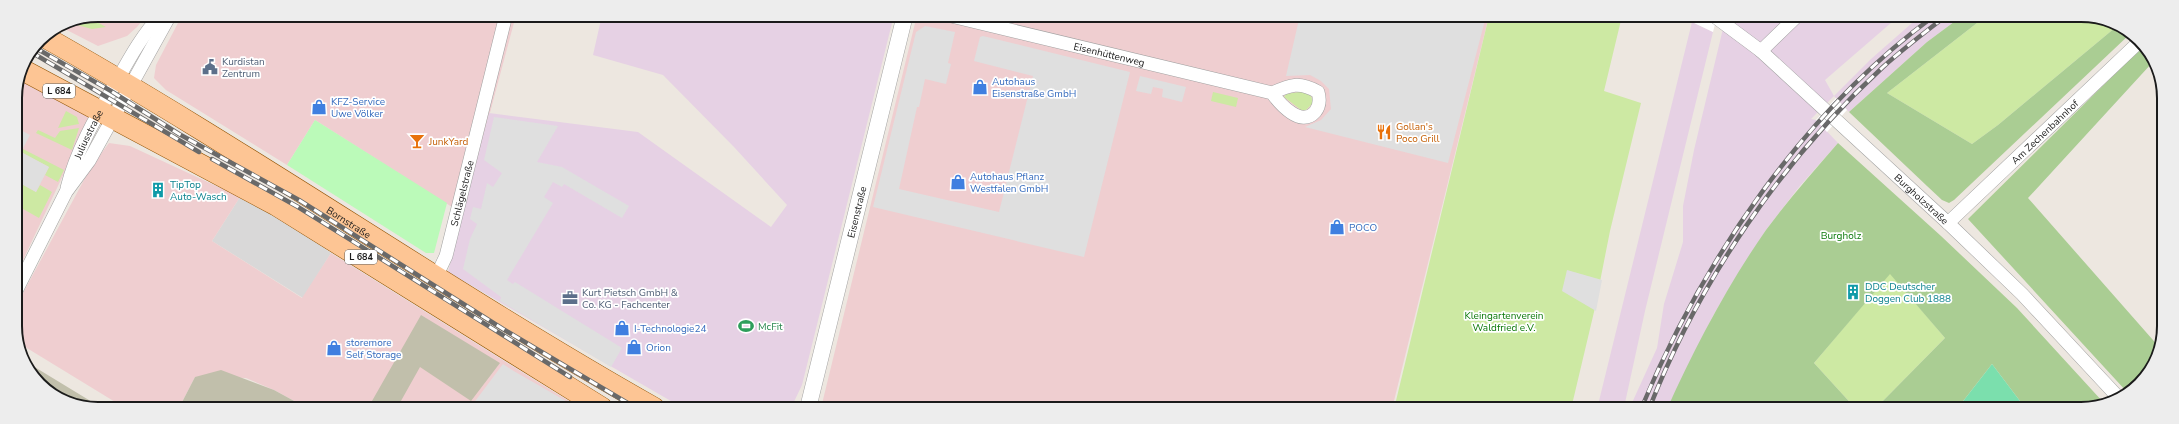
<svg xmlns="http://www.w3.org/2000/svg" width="2179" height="424" viewBox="0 0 2179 424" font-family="'Nunito Sans',sans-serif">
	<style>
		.residential { fill: #d9d8d8 }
		.commercial { fill: #efced0 }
		.industrial { fill: #e6d1e4 }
		.construction { fill: #c1bfab }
		.grass { fill: #cde9a3 }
		.forest { fill: #aacd93 }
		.park { fill: #bbfab9 }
		.pitch { fill: #7bdfad }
		.parking { fill: #dfdfdf }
		.pier { fill: #fff }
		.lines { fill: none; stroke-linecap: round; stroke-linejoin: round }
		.minor-casing { stroke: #a2a2a2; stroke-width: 14 }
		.tertiary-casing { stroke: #a2a2a2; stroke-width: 17 }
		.primary-casing { stroke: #915200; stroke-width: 22 }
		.minor { stroke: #fff; stroke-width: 13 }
		.tertiary { stroke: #fff; stroke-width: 16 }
		.primary { stroke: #fdc594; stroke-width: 21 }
		.rail-casing { stroke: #696969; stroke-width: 4.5 }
		.rail { stroke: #fff; stroke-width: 3; stroke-dasharray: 9; stroke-linecap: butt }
		.labels { text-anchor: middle; stroke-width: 3.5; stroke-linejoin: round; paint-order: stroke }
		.shield { fill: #fff; stroke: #5f5f5f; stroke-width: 1 }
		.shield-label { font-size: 9px; font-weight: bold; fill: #1b1b1b }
		.street-label { font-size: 10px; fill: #1b1b1b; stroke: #fff }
		.service-label { font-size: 10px; fill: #4e5e75; stroke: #fff; text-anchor: start }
		.shop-label { font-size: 10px; fill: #366cbe; stroke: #fff; text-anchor: start }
		.food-label { font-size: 10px; fill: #c56008; stroke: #fff; text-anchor: start }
		.culture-label { font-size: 10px; fill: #0d838f; stroke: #fff; text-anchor: start }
		.park-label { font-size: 10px; fill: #0b7909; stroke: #fff }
		.leisure-label { font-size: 10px; fill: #27864d; stroke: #fff; text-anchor: start }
		.rim { fill: none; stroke: #1b1b1b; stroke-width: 2 }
	</style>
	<rect width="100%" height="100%" fill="#ede7e0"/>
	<path class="residential" d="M240,197L288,223L331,253L303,298L212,241Z"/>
	<path class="commercial" d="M98,15H147L137,27L127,36L98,46L59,26L66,21Z
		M185,15H516L463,214L315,120L287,165L166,90L154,78L156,65L178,23Z
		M917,15L1489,16L1392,409L821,408Z
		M19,80L90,118L16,275L15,98Z
		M109,143L130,146L240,197L212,241L302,298L331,253L580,408H307L274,390L246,378L195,377L179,408H125L17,342L16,306L91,167Z"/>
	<path class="industrial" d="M602,15H894L802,385L791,408H683L448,272L489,113L638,132L771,227L787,205L734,147L663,75L593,55Z
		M1726,16H1899L1825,80L1834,96L1871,59L1920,16H1962L1927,42L1849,112L1834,96L1811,119L1816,120L1838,143L1799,187L1766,230L1737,275L1713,316L1667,409H1597L1692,22L1713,32L1645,311L1625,403L1631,405L1657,348L1664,304L1683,242V206L1694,150Z"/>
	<path class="construction" d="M421,315L500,363L471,401L420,367L397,408H368Z
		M28,363L102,408H87L43,388Z
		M221,370L274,390L307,408H179L195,377Z"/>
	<path class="grass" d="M1489,16H1622L1604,91L1641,103L1610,231L1594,312L1571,409H1394Z
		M1986,16H2092L2116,27L1998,125L1972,144L1887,93Z
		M88,17L106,27L92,29L77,25L80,18Z
		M1305,91C1311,94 1313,98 1312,104L1306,110H1301L1284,97L1286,94Z
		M1213,92L1238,98L1236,107L1211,101Z
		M66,111L77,117L79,124L58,128Z
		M79,128L72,150L36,133L38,130L55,138L60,131Z
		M23,149L64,170L58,182L45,175L49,167L21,152Z
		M16,181L36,192L40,185L52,192L39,218L16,205Z
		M1890,273L1945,338L1875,409H1856L1814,363Z"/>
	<path class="forest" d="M1962,16H1986L1887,93L1972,144L1998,125L2116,27L2130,34L1954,200L1949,203L1942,200L1927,186L1849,112L1927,42Z
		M2143,46L2152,63L2028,198L2160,348C2155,366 2144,385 2127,392L1968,219Z
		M1838,143L1941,236L2017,308L2103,402L2086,409H2026L1992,364L1957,409H1875L1945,338L1890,274L1814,363L1856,409H1667C1695,347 1727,286 1766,230C1788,200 1813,172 1838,143Z"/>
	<path class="park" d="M315,120L447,203L434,253H426L287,165Z"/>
	<path class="pitch" d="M2155,71L2162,82V101H2160Z
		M1992,364L2026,409H1957Z"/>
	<path class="parking" d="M1300,15L1486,16L1448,163L1305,127L1321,120L1331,109L1329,89L1321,81L1310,75L1286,76Z
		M925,26L955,32L948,63L951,64L946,84L925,79L919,107H917L899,189L999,212L1033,76L974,61L980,37L983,36L1130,72L1084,257L873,207L916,32Z
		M1140,76L1186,87L1182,102L1162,97L1163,89L1153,87L1151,94L1136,91Z
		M494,117L558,126L537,162L562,167L629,206L622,218L564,184L562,187L553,182L544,197L553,203L507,280L513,284L515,282L622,348L611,367L500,301L501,297L463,269L470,239L477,224L470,219L473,207L481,209L487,183L493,187L502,173L484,160Z
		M15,127L30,135L21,152L49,167L36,192L16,181Z
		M1567,270L1602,280L1596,311L1562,291Z
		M503,364L512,370L578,408H470Z"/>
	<path class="pier" d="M1693,16H1717L1713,32L1692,22Z
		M1836,98L1847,110L1827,132L1816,120Z"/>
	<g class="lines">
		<defs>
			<g id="minor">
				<path id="s1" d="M947,15L1272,93C1290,85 1299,81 1318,92C1320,99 1320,106 1315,112C1301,128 1280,104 1272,93"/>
				<path id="s2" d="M1714,16L1761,51L1948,223L2022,294L2117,396"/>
				<path d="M1761,51L1797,16"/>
				<path id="s3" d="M67,188C76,152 95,118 114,86C128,61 141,36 161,15"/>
				<path id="s4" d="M1948,223L2140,41"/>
				<path id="s5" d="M436,277L446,256L506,15"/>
				<path d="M16,291L66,192L89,161L170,15"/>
			</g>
			<g id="tertiary">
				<path id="s6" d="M808,408L905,15"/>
			</g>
			<g id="primary">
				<path id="s7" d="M43,36C251,153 447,291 654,408"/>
				<path d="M21,69L276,205L602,408"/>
			</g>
		</defs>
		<use href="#minor" class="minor-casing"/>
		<use href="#tertiary" class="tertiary-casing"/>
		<use href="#primary" class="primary-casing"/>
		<use href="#minor" class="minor"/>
		<use href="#tertiary" class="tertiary"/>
		<use href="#primary" class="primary"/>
		<defs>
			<path id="rail" d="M34,47L111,91L179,134L299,200L503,329L636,408
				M31,52L199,152
				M212,159L298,207L570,377
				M1641,409C1703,260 1803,112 1934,16
				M1649,409C1699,281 1782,160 1883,67C1903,49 1925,32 1946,16"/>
		</defs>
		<use href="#rail" class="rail-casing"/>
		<use href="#rail" class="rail"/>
	</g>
	<defs>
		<symbol id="civic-bare" viewBox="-9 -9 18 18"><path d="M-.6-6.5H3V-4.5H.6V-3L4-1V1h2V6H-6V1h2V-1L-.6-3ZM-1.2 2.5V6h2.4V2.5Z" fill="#5c6f8a" stroke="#fff" stroke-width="2.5" paint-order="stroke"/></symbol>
		<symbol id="shop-bare" viewBox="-9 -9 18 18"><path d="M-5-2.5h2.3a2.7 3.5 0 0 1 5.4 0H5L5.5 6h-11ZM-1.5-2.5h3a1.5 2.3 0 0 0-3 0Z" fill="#3f7fe0" stroke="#fff" stroke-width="2.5" paint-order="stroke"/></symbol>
		<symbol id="restaurant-bare" viewBox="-9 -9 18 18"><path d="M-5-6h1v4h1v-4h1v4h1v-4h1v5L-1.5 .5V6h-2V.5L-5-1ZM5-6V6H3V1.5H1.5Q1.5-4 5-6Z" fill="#e8710a" stroke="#fff" stroke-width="2.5" paint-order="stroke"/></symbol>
		<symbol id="bar-bare" viewBox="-9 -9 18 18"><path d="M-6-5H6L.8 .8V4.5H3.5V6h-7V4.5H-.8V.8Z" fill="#e8710a" stroke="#fff" stroke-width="2.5" paint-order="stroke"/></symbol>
		<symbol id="building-bare" viewBox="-9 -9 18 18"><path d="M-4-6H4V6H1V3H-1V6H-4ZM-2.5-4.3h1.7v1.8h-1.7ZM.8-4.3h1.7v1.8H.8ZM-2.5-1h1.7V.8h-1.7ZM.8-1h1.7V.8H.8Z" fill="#0f9aa8" stroke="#fff" stroke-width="2.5" paint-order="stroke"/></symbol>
		<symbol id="office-bare" viewBox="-9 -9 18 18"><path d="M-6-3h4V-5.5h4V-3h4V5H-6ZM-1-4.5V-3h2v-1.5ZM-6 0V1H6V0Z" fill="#5c6f8a" stroke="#fff" stroke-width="2.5" paint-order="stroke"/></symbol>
		<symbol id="stadium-bare" viewBox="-9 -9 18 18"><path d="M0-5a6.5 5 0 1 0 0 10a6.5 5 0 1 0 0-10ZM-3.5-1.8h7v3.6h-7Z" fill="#2e9e5b" stroke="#fff" stroke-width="2.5" paint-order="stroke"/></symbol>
	</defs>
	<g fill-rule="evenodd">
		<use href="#civic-bare" x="199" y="56" width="22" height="22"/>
		<use href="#shop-bare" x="969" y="76" width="22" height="22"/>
		<use href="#shop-bare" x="308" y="96" width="22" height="22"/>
		<use href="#restaurant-bare" x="1373" y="121" width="22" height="22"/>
		<use href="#bar-bare" x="406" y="130" width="22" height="22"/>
		<use href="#shop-bare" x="947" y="171" width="22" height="22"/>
		<use href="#building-bare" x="147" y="179" width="22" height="22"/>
		<use href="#shop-bare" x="1326" y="216" width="22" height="22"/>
		<use href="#building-bare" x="1842" y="281" width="22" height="22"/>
		<use href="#office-bare" x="559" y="287" width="22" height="22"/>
		<use href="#stadium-bare" x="735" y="315" width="22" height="22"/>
		<use href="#shop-bare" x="611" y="317" width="22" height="22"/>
		<use href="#shop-bare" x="623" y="336" width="22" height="22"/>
		<use href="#shop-bare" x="323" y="337" width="22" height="22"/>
	</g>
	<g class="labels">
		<g class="shield">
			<rect x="43" y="84" width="32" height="14" rx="3"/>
			<rect x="345" y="250" width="32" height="14" rx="3"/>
		</g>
		<g class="shield-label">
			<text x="59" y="94">L 684</text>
			<text x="361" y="260">L 684</text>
		</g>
		<g class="street-label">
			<text dy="4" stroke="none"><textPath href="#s1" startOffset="167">Eisenhüttenweg</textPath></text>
			<text dy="4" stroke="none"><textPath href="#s4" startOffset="133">Am Zechenbahnhof</textPath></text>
			<text dy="4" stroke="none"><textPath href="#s3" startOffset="58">Juliusstraße</textPath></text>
			<text dy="4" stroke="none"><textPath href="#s5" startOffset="88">Schlägelstraße</textPath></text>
			<text dy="4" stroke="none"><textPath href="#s2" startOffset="277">Burgholzstraße</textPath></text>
			<text dy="4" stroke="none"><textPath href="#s6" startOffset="202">Eisenstraße</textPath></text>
			<text dy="4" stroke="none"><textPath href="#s7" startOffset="358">Bornstraße</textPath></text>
		</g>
		<g class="service-label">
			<text x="222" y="65">Kurdistan<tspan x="222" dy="12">Zentrum</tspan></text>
			<text x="582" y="296">Kurt Pietsch GmbH &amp;<tspan x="582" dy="12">Co. KG - Fachcenter</tspan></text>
		</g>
		<g class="shop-label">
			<text x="992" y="85">Autohaus<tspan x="992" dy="12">Eisenstraße GmbH</tspan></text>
			<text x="331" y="105">KFZ-Service<tspan x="331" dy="12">Uwe Völker</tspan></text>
			<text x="970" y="180">Autohaus Pflanz<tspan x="970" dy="12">Westfalen GmbH</tspan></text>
			<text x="1349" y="231">POCO</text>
			<text x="634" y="332">I-Technologie24</text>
			<text x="346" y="346">storemore<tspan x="346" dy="12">Self Storage</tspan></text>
			<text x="646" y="351">Orion</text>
		</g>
		<g class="food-label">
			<text x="1396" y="130">Gollan's<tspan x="1396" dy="12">Poco Grill</tspan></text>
			<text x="429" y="145">JunkYard</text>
		</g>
		<g class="culture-label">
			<text x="170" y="188">TipTop<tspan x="170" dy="12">Auto-Wasch</tspan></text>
			<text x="1865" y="290">DDC Deutscher<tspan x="1865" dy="12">Doggen Club 1888</tspan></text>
		</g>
		<g class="park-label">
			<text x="1841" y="239">Burgholz</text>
			<text x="1504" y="319">Kleingartenverein<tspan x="1504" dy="12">Waldfried e.V.</tspan></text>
		</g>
		<g class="leisure-label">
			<text x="758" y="330">McFit</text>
		</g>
	</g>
	<path d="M0 0H2179V424H0ZM98 22H2081A76 76 0 0 1 2157 98V326A76 76 0 0 1 2081 402H98A76 76 0 0 1 22 326V98A76 76 0 0 1 98 22Z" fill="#ededed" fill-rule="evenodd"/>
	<path class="rim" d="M98 22H2081A76 76 0 0 1 2157 98V326A76 76 0 0 1 2081 402H98A76 76 0 0 1 22 326V98A76 76 0 0 1 98 22Z"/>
</svg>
